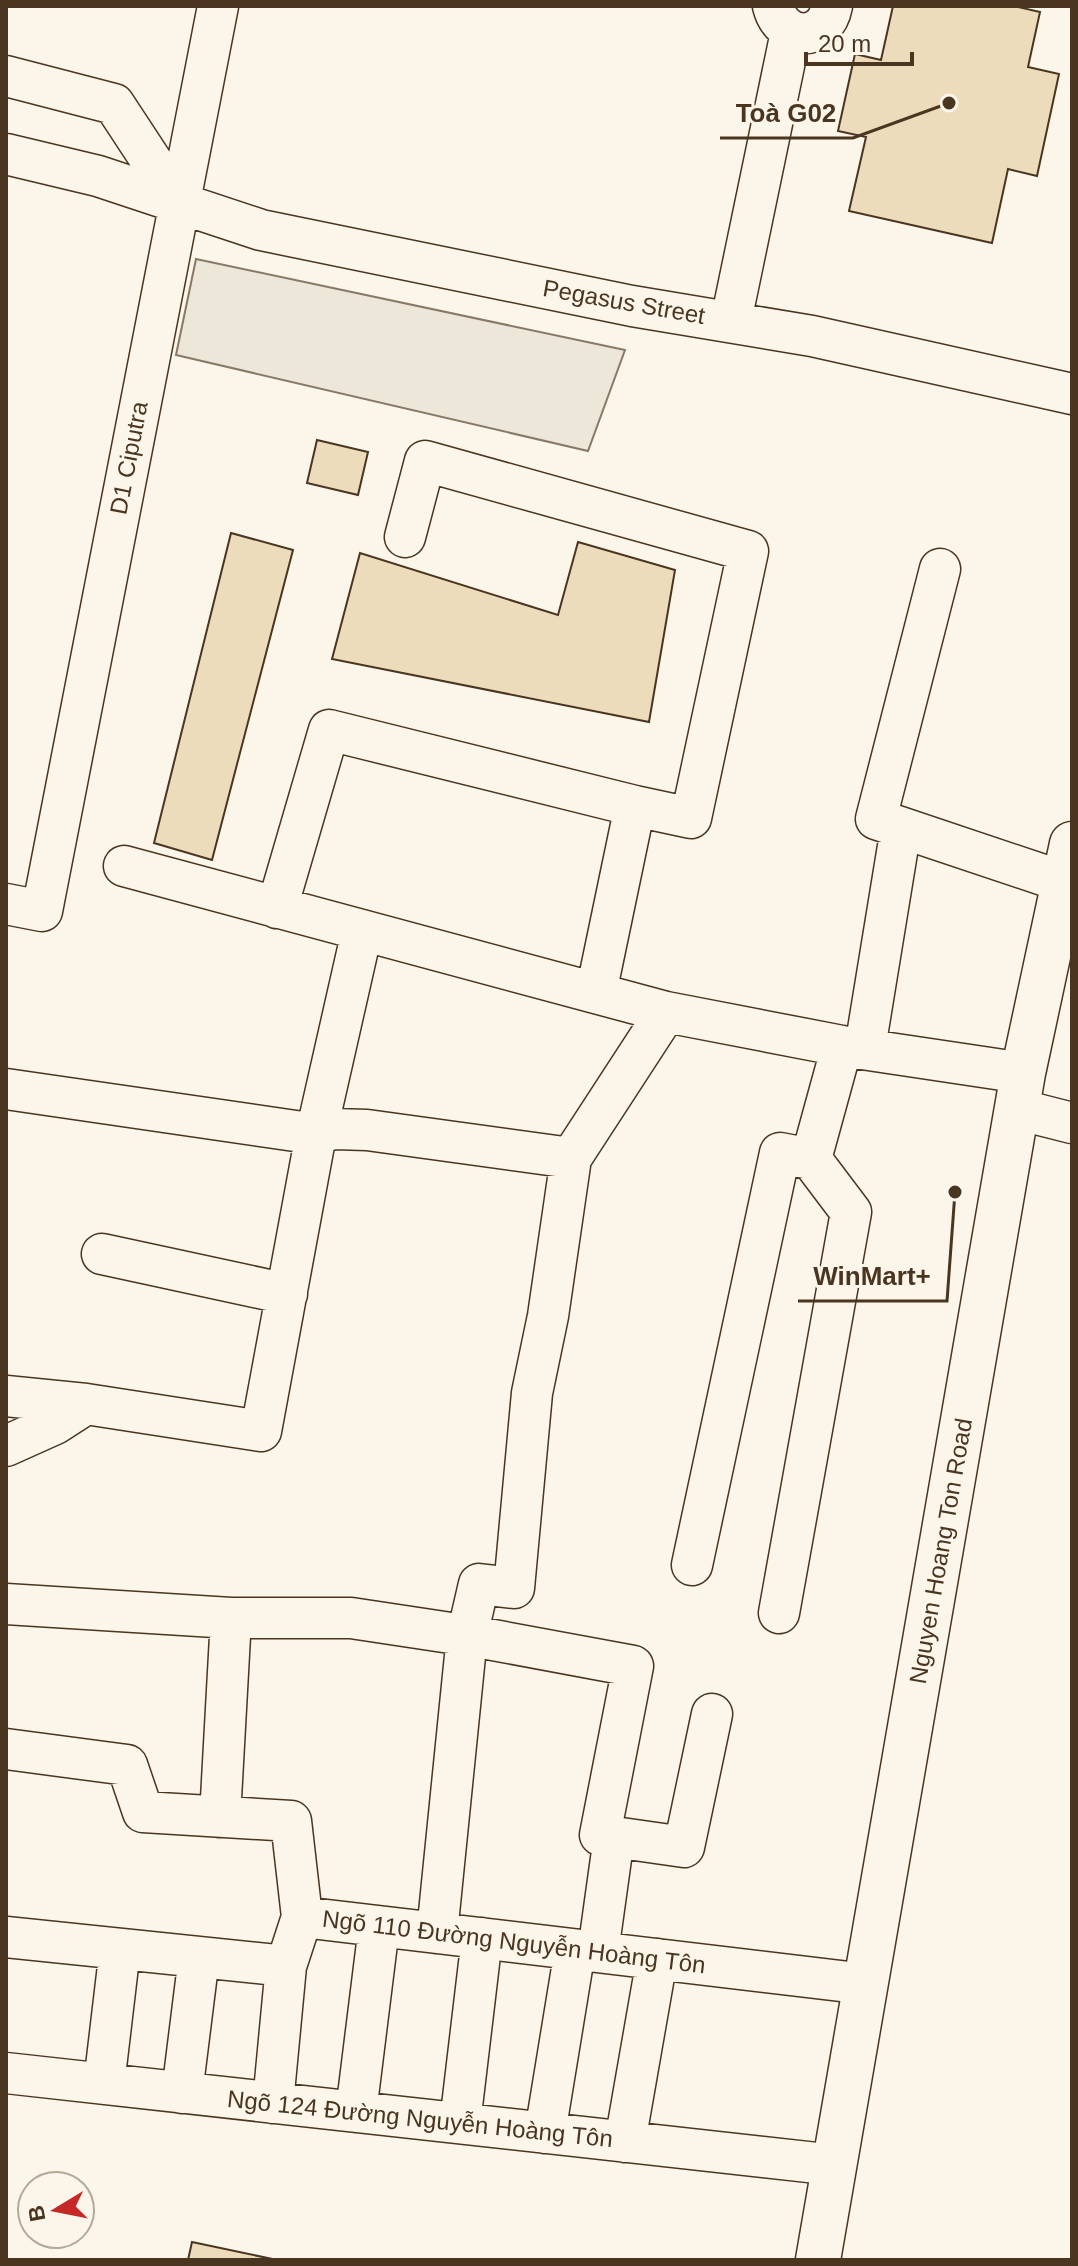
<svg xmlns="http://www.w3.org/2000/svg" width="1078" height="2266" viewBox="0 0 1078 2266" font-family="Helvetica,sans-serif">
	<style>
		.parking { fill: #ede7d9; stroke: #887966; stroke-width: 2 }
		.building { fill: #ecdcbc; stroke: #4a3520; stroke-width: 2 }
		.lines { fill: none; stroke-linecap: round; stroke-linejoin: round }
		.minor-casing { stroke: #4a3520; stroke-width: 43 }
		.major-casing { stroke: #4a3520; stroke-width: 47 }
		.minor { stroke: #fbf6e9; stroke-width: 40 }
		.major { stroke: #fbf6e9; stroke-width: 44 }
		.labels { text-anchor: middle; stroke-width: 6; stroke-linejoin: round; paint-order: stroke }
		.street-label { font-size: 24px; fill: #4a3520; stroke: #fbf6e9 }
		.leader { fill: none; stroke: #4a3520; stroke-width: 3 }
		.callout-dot { fill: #4a3520; stroke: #fbf6e9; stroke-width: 3 }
		.callout-label { font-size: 26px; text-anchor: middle; font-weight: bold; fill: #4a3520; stroke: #fbf6e9; stroke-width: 6; stroke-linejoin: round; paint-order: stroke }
	</style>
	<rect width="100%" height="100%" fill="#fbf6e9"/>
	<path class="parking" d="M196,259L625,350L588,451L176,355Z"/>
	<path class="building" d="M893,6H1014L1040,12L1028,67L1059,74L1037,176L1008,169L992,243L849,211L866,137L838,131L855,54L881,60Z
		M317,440L368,452L358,495L307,483Z
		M231,533L293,550L212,860L154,843Z
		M578,542L675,570L649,722L332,659L360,553L558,615Z
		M192,2242L277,2260H188Z"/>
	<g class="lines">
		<defs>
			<path id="minor" d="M773,6C782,42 825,43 832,6
				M6,76L114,104L179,203
				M6,154L98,176L261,230L632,306L812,336L1072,394
				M731,321L791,32
				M405,537L425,461L748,551L691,818L635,806
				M940,569L876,819L1064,882
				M124,866L666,1012
				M6,904L42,911L218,6
				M277,908L329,730L635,806L596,993
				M865,1048L901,828
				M6,1089L316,1134L362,931
				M1017,1109L1072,1123
				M102,1254L287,1294
				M6,1396L86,1404L261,1431L316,1134L334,1129L367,1130L571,1158
				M6,1446L55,1424L86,1404
				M692,1565L780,1153L811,1159L842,1046
				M6,1604L231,1618H351L477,1637L633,1666L600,1835L684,1847L712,1714
				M779,1613L851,1212L811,1159
				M6,1749L127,1765L143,1812L291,1821L302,1917
				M220,1817L231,1618
				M437,1933L467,1636L479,1584L514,1588L532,1393L548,1316L571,1158L666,1012L842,1046L1023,1073
				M6,1937L286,1966L302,1917L866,1984
				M598,1952L614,1837
				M6,2073L835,2165
				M104,2084L120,1949
				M182,2093L199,1957
				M273,2103L286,1966
				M356,2112L379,1927
				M460,2123L482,1938
				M545,2133L575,1950
				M625,2142L657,1959"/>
			<path id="major" d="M818,2260L1023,1073L1072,844"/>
		</defs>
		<use href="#minor" class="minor-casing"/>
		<use href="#major" class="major-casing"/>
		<use href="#minor" class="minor"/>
		<use href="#major" class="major"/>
	</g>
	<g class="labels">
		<g class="street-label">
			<text transform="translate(624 302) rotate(10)" y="8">Pegasus Street</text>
			<text transform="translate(129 458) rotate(-79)" y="8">D1 Ciputra</text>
			<text transform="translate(941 1551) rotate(-80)" y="8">Nguyen Hoang Ton Road</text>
			<text transform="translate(514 1942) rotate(7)" y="8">Ngõ 110 Đường Nguyễn Hoàng Tôn</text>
			<text transform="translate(420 2119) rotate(6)" y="8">Ngõ 124 Đường Nguyễn Hoàng Tôn</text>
		</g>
	</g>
	<path class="leader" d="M949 103L853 138H720M955 1192L947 1301H798"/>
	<g class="callout-dot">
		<circle cx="949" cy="103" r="8"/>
		<circle cx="955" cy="1192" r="8"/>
	</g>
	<g class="callout-label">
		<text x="786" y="122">Toà G02</text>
		<text x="872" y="1285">WinMart+</text>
	</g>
	<rect width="1078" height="2266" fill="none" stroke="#4a3520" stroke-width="16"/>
	<g transform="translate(56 2210) rotate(260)"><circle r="38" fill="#fbf6e9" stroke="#b4a999" stroke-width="2"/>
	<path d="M0-6L14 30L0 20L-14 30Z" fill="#c62828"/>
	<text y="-12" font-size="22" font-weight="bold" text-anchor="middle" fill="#4a3520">B</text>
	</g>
	<path d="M806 52v12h106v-12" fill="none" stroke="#4a3520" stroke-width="4"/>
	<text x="818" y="52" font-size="24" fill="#4a3520" stroke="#fbf6e9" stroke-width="6" paint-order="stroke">20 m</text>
</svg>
